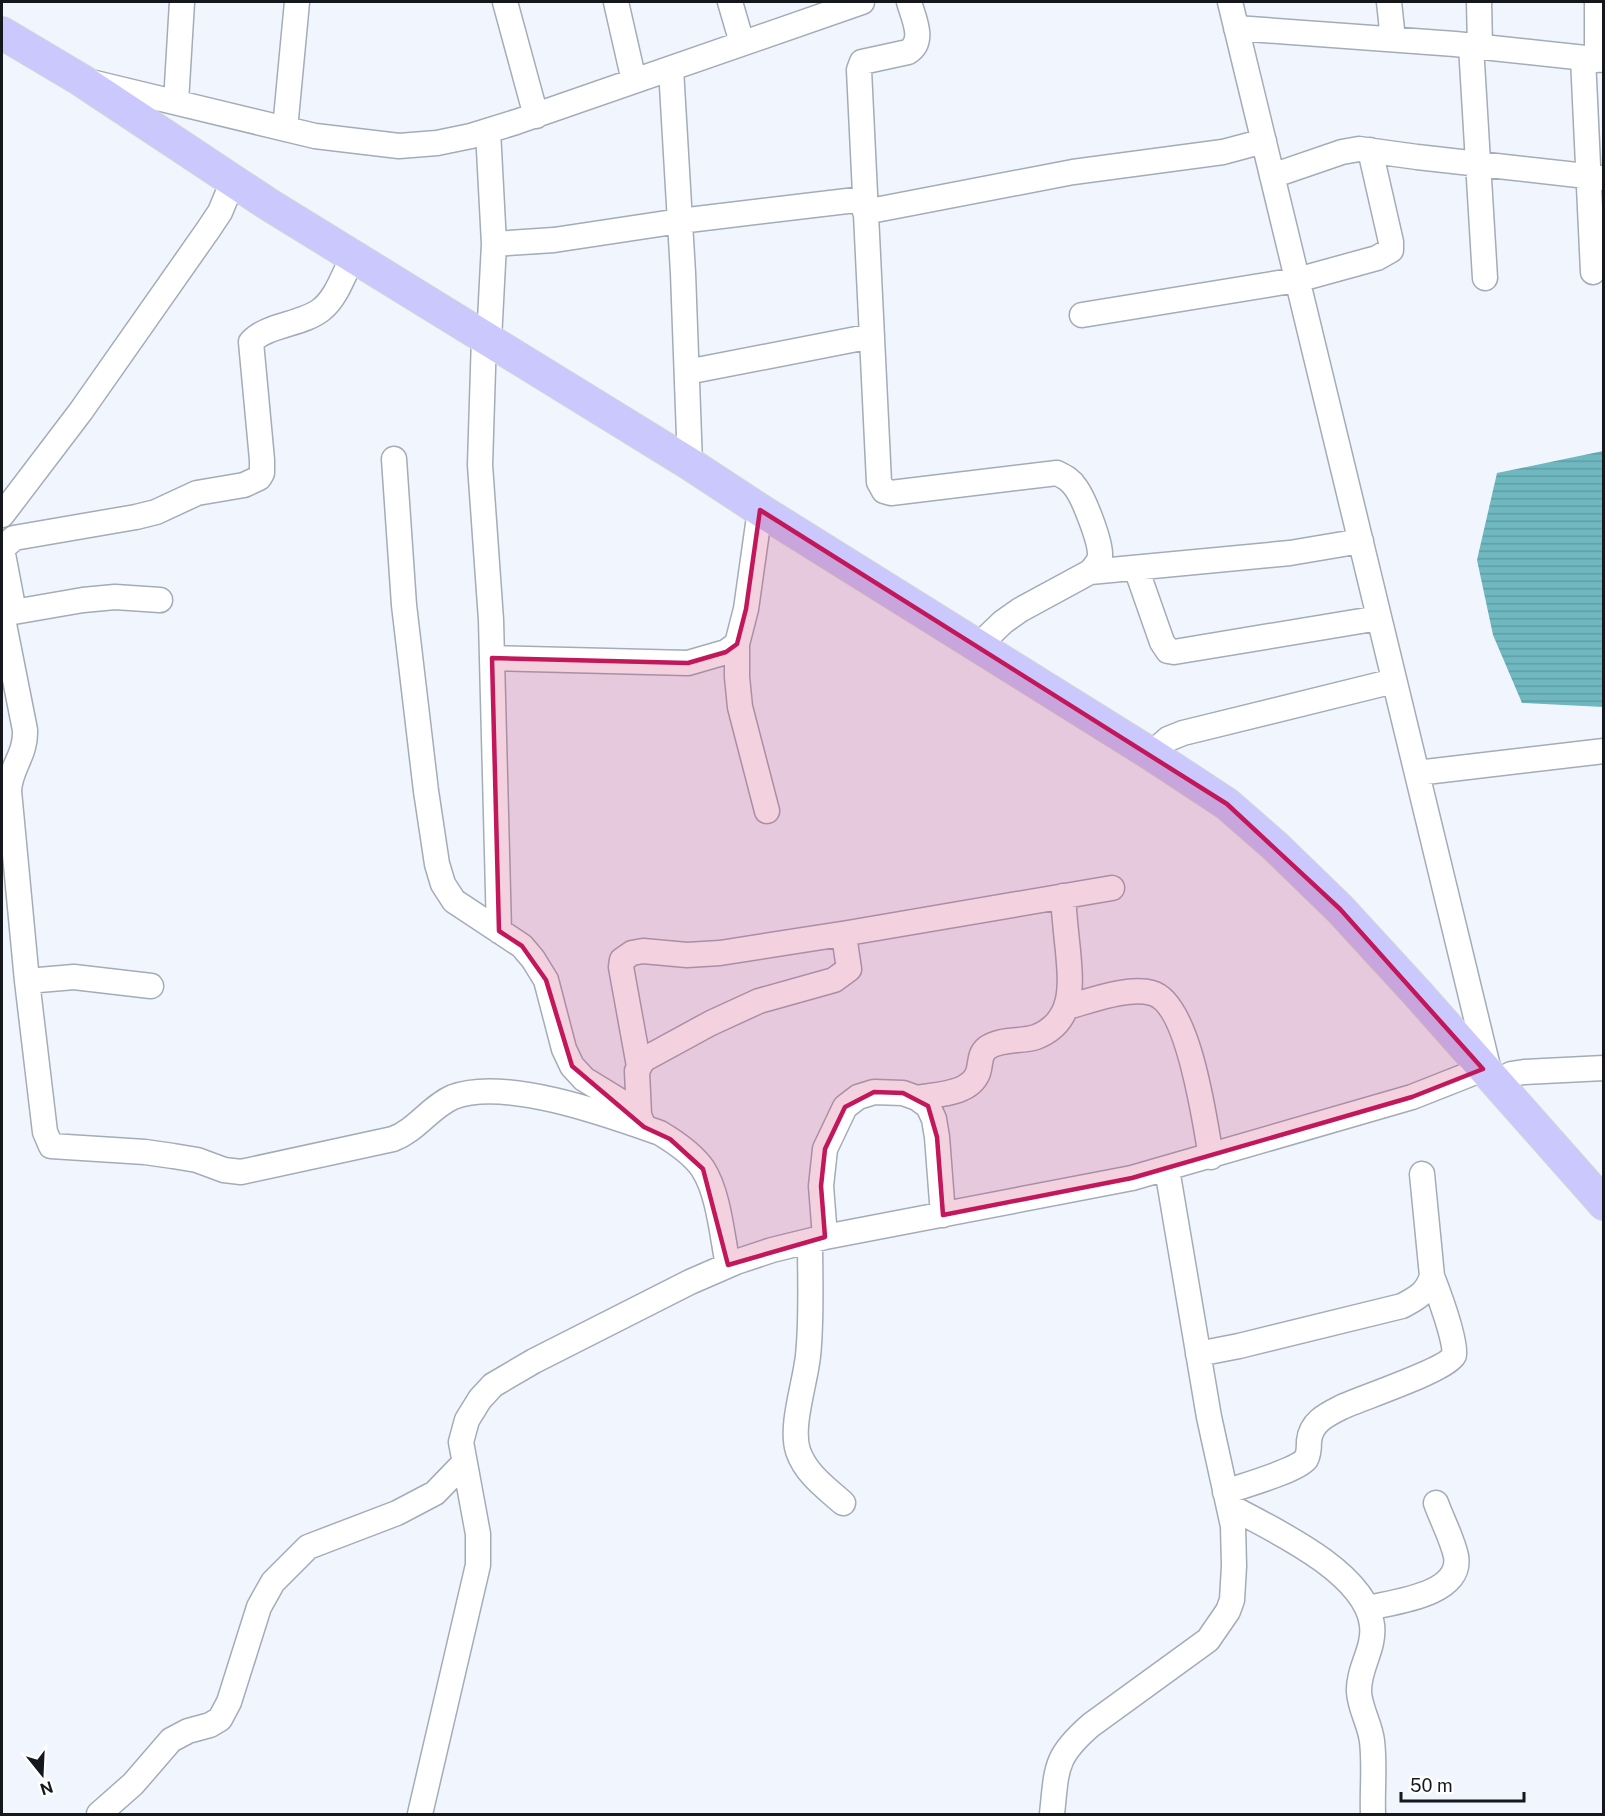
<svg xmlns="http://www.w3.org/2000/svg" width="1605" height="1816" viewBox="0 0 1605 1816" font-family="'Public Sans',sans-serif">
	<style>
		.water { fill: url(#water-rules) }
		.lines { fill: none; stroke-linecap: round; stroke-linejoin: round }
		.minor-casing { stroke: #a4acb8; stroke-width: 27 }
		.major-casing { stroke: #d5d5d6; stroke-width: 34 }
		.minor { stroke: #fff; stroke-width: 24 }
		.major { stroke: #cbc8fe; stroke-width: 32 }
		.marked { fill: #c2185b; fill-opacity: 0.2; stroke: #c2185b; stroke-width: 4.5; stroke-linejoin: round }
	</style>
	<defs>
		<pattern id="water-rules" width="6" height="5" patternUnits="userSpaceOnUse" patternTransform="scale(1.5)"><rect width="6" height="5" fill="#6fb8c0"/><path d="M0 2.5h6" fill="none" stroke="#5f9da4"/></pattern>
	</defs>
	<rect width="100%" height="100%" fill="#f1f6fe"/>
	<path class="water" d="M1603,451V707L1522,703L1493,635L1477,560L1497,473Z"/>
	<g class="lines">
		<defs>
			<path id="minor" d="M505,2L536,116
				M616,2L634,81
				M730,2L742,43
				M909,2C913,17 926,41 908,52L862,62L859,70L879,482L884,491L891,493L1057,473C1065,477 1071,480 1076,488C1084,499 1101,542 1100,556C1099,563 1095,567 1090,572L1020,610L1003,622L978,646
				M1230,2L1490,1075
				M1389,2L1393,39
				M1479,2L1480,47
				M1597,2V60
				M1236,28L1455,44L1604,60
				M1471,46L1485,278
				M1583,58L1593,272
				M671,69L683,273L690,464
				M91,82L315,136L399,146L437,143L471,136L516,122L862,2
				M176,102L182,2
				M285,129L297,2
				M488,131L494,244L489,340
				M1272,176L1342,152L1359,149L1417,157L1604,178
				M865,212L1073,172L1223,152L1264,141
				M494,244L554,240L680,221L864,199
				M1082,315L1297,280L1377,258L1391,250V242L1370,150
				M484,337L480,465L491,620L499,931
				M687,372L872,336
				M394,459L404,605L426,791L437,864L443,884L454,901L522,946L533,959L546,980L564,1049L572,1066L584,1079L633,1109L639,1115L643,1125
				M2,515L81,411L208,230L220,212L233,181
				M1136,568L1162,642L1168,651L1174,652L1379,618
				M1090,572L1290,553L1361,541
				M14,612L3,554L4,547L14,538L136,517L156,512L197,493L244,485L259,478L262,473V460L251,342C267,324 303,325 322,309C337,297 344,273 353,257
				M2,614L25,730C26,756 10,767 9,791L27,981L45,1132L51,1146L145,1152L173,1156L197,1160L224,1170L241,1172L393,1139C417,1130 430,1107 453,1097C505,1077 609,1115 660,1133C675,1142 693,1154 703,1169C719,1194 722,1236 728,1265
				M2,614L83,600L115,597L160,600
				M737,644V677L740,707L767,811
				M492,658L688,663L726,652L737,644L746,609L760,510
				M1151,754L1168,739L1183,733L1394,681
				M1417,773L1604,751
				M27,981L74,977L151,986
				M1067,1007C1090,1001 1129,986 1152,993C1189,1003 1205,1122 1211,1157
				M639,1066L621,967L622,960L632,953L643,951L687,955L720,953L848,933
				M1497,1085L1511,1074L1524,1072L1604,1068
				M917,1098C936,1094 969,1095 978,1073C981,1064 979,1054 987,1048C1001,1038 1021,1042 1036,1037C1075,1022 1071,984 1068,951C1066,932 1064,914 1063,896
				M639,1115L637,1071L643,1060L711,1023L759,1001L834,980L849,969L845,942L848,933L1112,888
				M825,1237L821,1186L825,1149L845,1107L858,1097L874,1092L903,1093L917,1098L928,1106L934,1119L937,1137L943,1215
				M810,1241C810,1279 812,1318 808,1356C805,1384 790,1426 798,1451C806,1474 826,1488 843,1503
				M1198,1354L1239,1346L1402,1306C1417,1298 1427,1293 1432,1276L1422,1174
				M1225,1492C1242,1486 1296,1471 1306,1459C1309,1454 1309,1447 1309,1441C1311,1422 1326,1415 1342,1407C1361,1398 1447,1370 1454,1355C1458,1346 1437,1289 1432,1276
				M1229,1506C1272,1529 1366,1572 1372,1625C1375,1649 1358,1668 1359,1692C1360,1709 1370,1724 1372,1741C1375,1765 1372,1790 1373,1814
				M1368,1608C1393,1602 1463,1595 1456,1556C1452,1538 1442,1520 1436,1503
				M99,1814L133,1784L171,1740L188,1731L210,1725L220,1719L229,1702L259,1607L273,1582L308,1547L397,1513L435,1493L464,1463
				M420,1814L478,1565V1534L461,1442L467,1420L480,1399L493,1385L534,1361L690,1282L736,1262L772,1250L825,1237L1132,1178L1412,1097L1483,1069
				M1052,1814C1057,1768 1054,1757 1091,1725L1208,1640L1228,1611L1232,1600L1234,1566L1233,1526L1209,1417L1167,1169"/>
			<path id="major" d="M2,33L81,80L268,204L690,464L760,510L1151,754L1227,804L1275,846L1340,909L1419,995L1604,1204"/>
		</defs>
		<use href="#minor" class="minor-casing"/>
		<use href="#major" class="major-casing"/>
		<use href="#minor" class="minor"/>
		<use href="#major" class="major"/>
	</g>
	<path class="marked" d="M760,510L1227,804L1340,909L1483,1069L1412,1097L1132,1178L943,1215L937,1137L928,1106L903,1093L874,1092L845,1107L825,1149L821,1186L825,1237L728,1265L703,1169L670,1139L644,1127L572,1066L546,980L522,946L499,931L492,658L688,663L726,652L737,644L746,609Z"/>
	<rect width="1605" height="1816" fill="none" stroke="#14171b" stroke-width="6"/>
	<g transform="translate(42 1774) rotate(162)" stroke="#ffffff" stroke-width="4.5" paint-order="stroke">
	<path d="M0-4.5L10 22L0 15L-10 22Z" fill="#14171b"/>
	<text y="-9" font-size="16" font-weight="bold" text-anchor="middle" fill="#14171b">N</text>
	</g>
	<path d="M1401 1792v9h123v-9" fill="none" stroke="#14171b" stroke-width="3"/>
	<text x="1410" y="1792" font-size="18" fill="#14171b" stroke="#ffffff" stroke-width="4.5" paint-order="stroke">50 m</text>
</svg>
